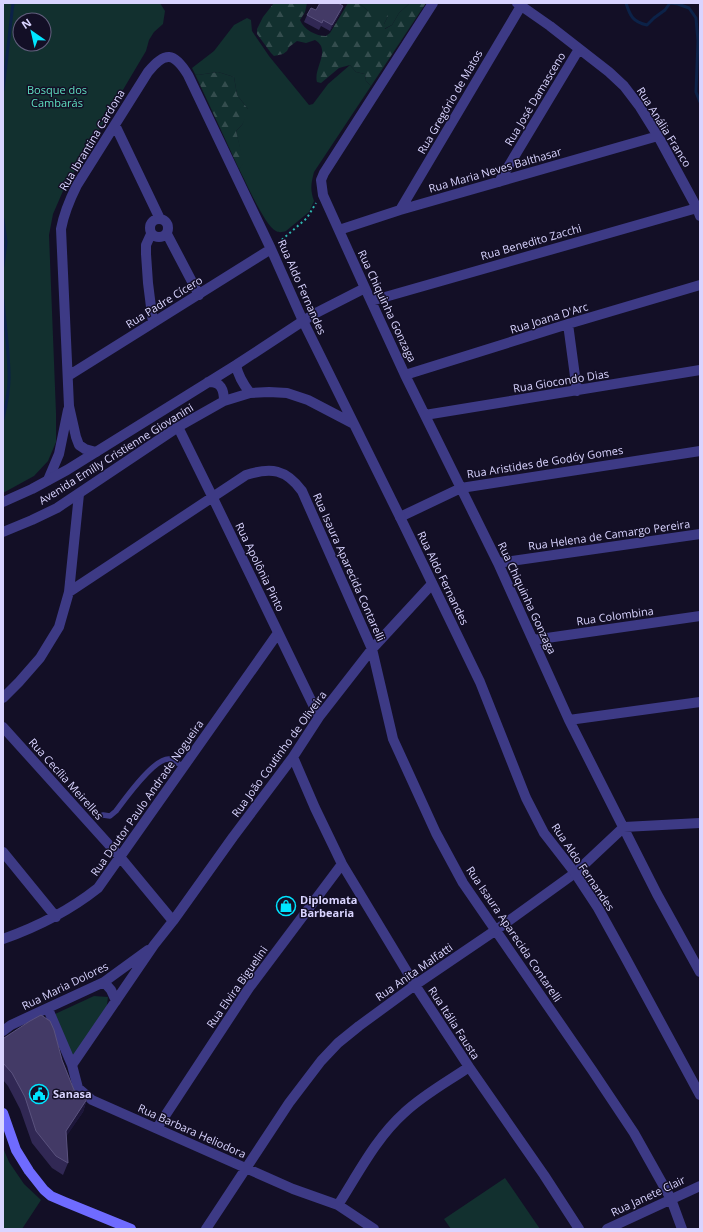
<svg xmlns="http://www.w3.org/2000/svg" width="703" height="1232" viewBox="0 0 703 1232" font-family="'Open Sans',sans-serif">
	<style>
		.green { fill: #12302f; fill-rule: evenodd }
		.forest { fill: url(#forest-firs) }
		.lines { fill: none; stroke-linecap: round; stroke-linejoin: round }
		.stream { stroke: #0c2248; stroke-width: 3 }
		.path { stroke: #2fb8b0; stroke-width: 2; stroke-dasharray: 2 3; stroke-linecap: butt }
		.service { stroke: #3d3a85; stroke-width: 5.5 }
		.minor { stroke: #3d3a85; stroke-width: 10 }
		.tertiary { stroke: #3d3a85; stroke-width: 10 }
		.secondary { stroke: #6f6bff; stroke-width: 10 }
		.wall { fill: #312854 }
		.shaded-wall { fill: #1d163a }
		.building { fill: #433a66; stroke: #5a527e }
		.labels { text-anchor: middle; stroke-width: 3; stroke-linejoin: round; paint-order: stroke }
		.park-label { font-size: 11px; fill: #5fe0c0; stroke: #130f26 }
		.street-label { font-size: 11px; fill: #d9d4ff; stroke: #130f26 }
		.poi-label { font-size: 11px; font-weight: bold; fill: #d9d4ff; stroke: #130f26; text-anchor: start }
	</style>
	<defs>
		<pattern id="forest-firs" width="22" height="20" patternUnits="userSpaceOnUse"><rect width="22" height="20" fill="#12302f"/><path d="M5 1l3.5 6h-7zM16 11l3.5 6h-7z" fill="#344d4e"/></pattern>
	</defs>
	<rect width="100%" height="100%" fill="#130f26"/>
	<path class="green" d="M3,3H160L165,11L163,24L154,32L149,40L146,51L63,191L53,214L49,235L56,413V442L48,461L34,476L3,493ZM20,20H44V44H20Z
		M359,3H410L399,13L392,25L384,29V24L388,16L368,11Z
		M247,18L251,20L252,31L269,56L309,105L313,104L328,84L350,65L356,72L365,74L366,81L371,86L314,172C311,184 310,189 314,201L309,212L286,231C283,232 279,233 276,231C265,226 246,182 239,169L243,163L236,131L242,125L248,109L237,95L234,77L218,72L198,75L195,74L192,68L214,51L234,25Z
		M94,996L108,997L106,1012L73,1058L55,1014Z
		M3,1148L9,1162L24,1184L41,1200L22,1229H3Z
		M505,1178L540,1229H451L444,1219Z"/>
	<path class="forest" d="M274,3H307L305,12L300,20C304,30 316,36 326,36L330,33L348,3H359L368,11L383,8L388,16L384,24L385,29L392,25L399,13L410,3H426L371,86L366,81L365,74L356,72L350,65L339,68L321,83L317,82C313,68 332,50 315,40L306,43L297,41L289,47L287,51L283,54L274,56L271,53L257,34V29L263,17Z
		M218,72L234,77L237,95L248,109V113L242,125L236,131L244,163L239,169L195,74L198,75Z"/>
	<g class="lines">
		<path class="stream" d="M626,3C630,16 633,22 647,25L654,18L665,10L670,3L678,4L689,8L696,18L698,41L696,92L700,102
			M3,90L13,3
			M3,219L6,242L3,266
			M3,300C5,326 9,352 9,378C9,392 6,406 3,419"/>
		<path class="path" d="M278,243L307,218L316,203"/>
		<path class="service" d="M103,815L110,816L116,811C125,799 154,758 169,759C175,760 179,764 183,767"/>
		<path class="minor" d="M433,3L324,173L321,180L323,195L365,288L405,375L498,563L569,720L657,894L700,972
			M517,3L550,26L609,72L624,86L640,107L658,136L697,208L700,216
			M115,125L160,219
			M499,182L579,49
			M400,210L521,6
			M150 228a9 9 0 1 1 18 0a9 9 0 1 1-18 0Z
			M339,230L400,210L658,136
			M151,234L146,245V254L148,283L153,323
			M167,234L199,295
			M371,301L697,208
			M568,324L577,391
			M405,375L568,324L700,285
			M68,376L271,249
			M425,415L700,370
			M178,427L212,496L319,717
			M96,452L85,449L79,445L76,437L69,406L61,229C64,213 70,199 77,185L148,72C165,51 174,52 188,75L271,249L303,321L316,313L365,288
			M48,480L59,454L68,410
			M400,517L461,488L700,451
			M498,563L700,534
			M69,592L246,475C271,467 286,469 302,491L372,649L393,739L436,833L463,883L592,1070L634,1133L671,1199L682,1229
			M533,640L700,616
			M3,698L19,682L40,658L59,627L69,592L79,494
			M569,720L700,702
			M3,727L120,857L173,921
			M293,757L315,808L342,864L415,985L469,1067L544,1175L579,1229
			M3,852L56,917
			M3,939C37,927 69,911 98,888L278,633
			M104,982L111,990L116,1001
			M48,1009L72,1065L78,1088L92,1100L293,1189L338,1205L374,1229
			M3,1031L11,1025L104,982L148,950
			M72,1065L154,945L173,921L233,837L293,757L319,717L372,649L432,584
			M157,1128L249,988L342,864
			M338,1205C358,1174 376,1138 404,1113C423,1095 447,1082 469,1067
			M206,1229L289,1103L321,1061L338,1043L359,1026L415,985L496,930L575,873L624,827L700,823
			M607,1229L700,1186"/>
		<path class="tertiary" d="M236,365C238,376 243,384 250,393
			M208,382C221,381 224,390 224,401
			M3,502L32,489L67,470L236,365L303,321L400,517L480,682L526,798L544,833L575,873L598,908L624,955L700,1095
			M3,532L32,520L57,508L178,427L224,401L250,393L269,392L287,393L308,400L354,424"/>
		<path class="secondary" d="M3,1113L16,1150L29,1171L44,1190L51,1196L65,1202L131,1229"/>
	</g>
	<path class="wall" d="M343,6L341,12L330,31L321,26L319,30L304,22L307,15L316,10Z
		M3,1039L62,1060L74,1090L87,1099L83,1112L66,1136L68,1163L63,1175L52,1168L32,1143L20,1109L8,1086L3,1080Z"/>
	<path class="shaded-wall" d="M343,6L341,12L330,31L332,25Z
		M87,1099L83,1112L62,1143L66,1131Z"/>
	<path class="building" d="M320,3H338L343,6L332,25L323,20L322,23L307,15L311,8L316,10Z
		M41,1015L50,1021L54,1030L62,1060L74,1090L87,1099L66,1131L68,1163L56,1156L36,1131L25,1097L12,1073L3,1063V1039L4,1038L30,1021Z"/>
	<defs>
		<symbol id="shop-ring" viewBox="-11 -11 22 22"><circle r="9.5" fill="#130f26" stroke="#00e5ff" stroke-width="1.5"/><path d="M-5-2.5h2.3a2.7 3.5 0 0 1 5.4 0H5L5.5 6h-11ZM-1.5-2.5h3a1.5 2.3 0 0 0-3 0Z" fill="#00e5ff"/></symbol>
		<symbol id="civic-ring" viewBox="-11 -11 22 22"><circle r="9.5" fill="#130f26" stroke="#00e5ff" stroke-width="1.5"/><path d="M-.6-6.5H3V-4.5H.6V-3L4-1V1h2V6H-6V1h2V-1L-.6-3ZM-1.2 2.5V6h2.4V2.5Z" fill="#00e5ff"/></symbol>
	</defs>
	<g fill-rule="evenodd">
		<use href="#shop-ring" x="275" y="895" width="22" height="22"/>
		<use href="#civic-ring" x="28" y="1083" width="22" height="22"/>
	</g>
	<g class="labels">
		<g class="park-label">
			<text x="57" y="94">Bosque dos<tspan x="57" dy="13">Cambarás</tspan></text>
		</g>
		<g class="street-label">
			<text transform="translate(535 99) rotate(-59)" y="4">Rua José Damasceno</text>
			<text transform="translate(450 102) rotate(-60)" y="4">Rua Gregório de Matos</text>
			<text transform="translate(664 127) rotate(58)" y="4">Rua Anália Franco</text>
			<text transform="translate(92 140) rotate(-59)" y="4">Rua Ibrantina Cardona</text>
			<text transform="translate(495 170) rotate(-16)" y="4">Rua Maria Neves Balthasar</text>
			<text transform="translate(531 242) rotate(-16)" y="4">Rua Benedito Zacchi</text>
			<text transform="translate(302 287) rotate(66)" y="4">Rua Aldo Fernandes</text>
			<text transform="translate(164 302) rotate(-32)" y="4">Rua Padre Cícero</text>
			<text transform="translate(387 306) rotate(65)" y="4">Rua Chiquinha Gonzaga</text>
			<text transform="translate(549 318) rotate(-17)" y="4">Rua Joana D'Arc</text>
			<text transform="translate(561 381) rotate(-9)" y="4">Rua Giocondo Dias</text>
			<text transform="translate(116 454) rotate(-32)" y="4">Avenida Emilly Cristienne Giovanini</text>
			<text transform="translate(545 462) rotate(-9)" y="4">Rua Aristides de Godóy Gomes</text>
			<text transform="translate(609 535) rotate(-8)" y="4">Rua Helena de Camargo Pereira</text>
			<text transform="translate(260 567) rotate(64)" y="4">Rua Apolônia Pinto</text>
			<text transform="translate(349 567) rotate(66)" y="4">Rua Isaura Aparecida Contarelli</text>
			<text transform="translate(443 578) rotate(64)" y="4">Rua Aldo Fernandes</text>
			<text transform="translate(527 598) rotate(65)" y="4">Rua Chiquinha Gonzaga</text>
			<text transform="translate(615 616) rotate(-8)" y="4">Rua Colombina</text>
			<text transform="translate(279 754) rotate(-54)" y="4">Rua João Coutinho de Oliveira</text>
			<text transform="translate(66 779) rotate(48)" y="4">Rua Cecília Meirelles</text>
			<text transform="translate(147 798) rotate(-55)" y="4">Rua Doutor Paulo Andrade Nogueira</text>
			<text transform="translate(583 867) rotate(56)" y="4">Rua Aldo Fernandes</text>
			<text transform="translate(514 934) rotate(56)" y="4">Rua Isaura Aparecida Contarelli</text>
			<text transform="translate(414 972) rotate(-35)" y="4">Rua Anita Malfatti</text>
			<text transform="translate(65 986) rotate(-26)" y="4">Rua Maria Dolores</text>
			<text transform="translate(237 987) rotate(-55)" y="4">Rua Elvira Biguelini</text>
			<text transform="translate(454 1023) rotate(57)" y="4">Rua Itália Fausta</text>
			<text transform="translate(192 1131) rotate(24)" y="4">Rua Barbara Heliodora</text>
			<text transform="translate(648 1196) rotate(-25)" y="4">Rua Janete Clair</text>
		</g>
		<g class="poi-label">
			<text x="300" y="904">Diplomata<tspan x="300" dy="13">Barbearia</tspan></text>
			<text x="53" y="1098">Sanasa</text>
		</g>
	</g>
	<rect width="703" height="1232" fill="none" stroke="#d9d4ff" stroke-width="8"/>
	<g transform="translate(32 32) rotate(326)"><circle r="19" fill="#130f26" stroke="#625e7d"/>
	<path d="M0-3L7 15L0 10L-7 15Z" fill="#00e5ff"/>
	<text y="-6" font-size="11" font-weight="bold" text-anchor="middle" fill="#d9d4ff">N</text>
	</g>
</svg>
